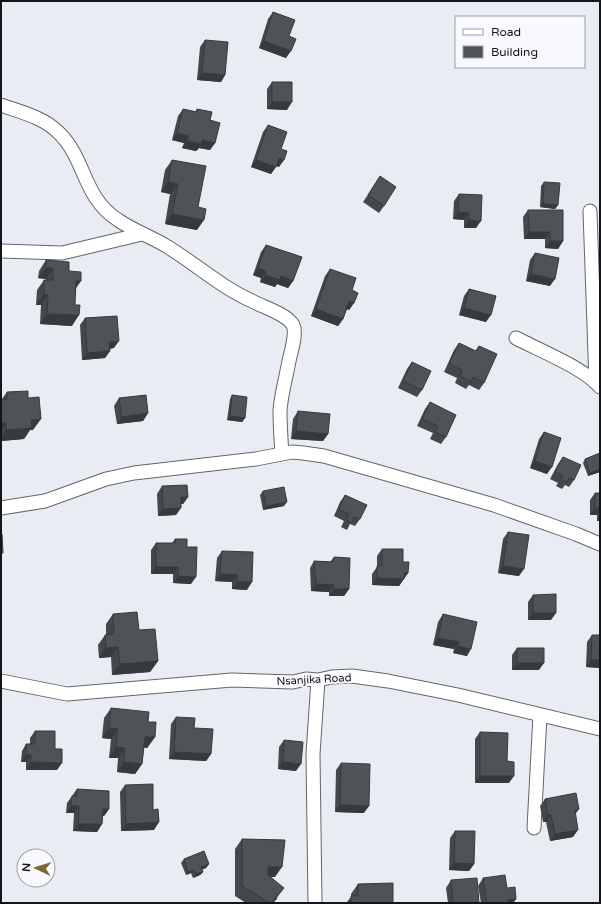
<svg xmlns="http://www.w3.org/2000/svg" width="601" height="904" viewBox="0 0 601 904" font-family="'Varela Round',sans-serif">
	<style>
		.lines { fill: none; stroke-linecap: round; stroke-linejoin: round }
		.minor-casing { stroke: #62656a; stroke-width: 15 }
		.minor { stroke: #fff; stroke-width: 13 }
		.wall { fill: #44474b }
		.shaded-wall { fill: #37393d }
		.building { fill: #4f5257; stroke: #37393d }
		.labels { text-anchor: middle; stroke-width: 4; stroke-linejoin: round; paint-order: stroke }
		.street-label { font-size: 11px; fill: #141518; stroke: #f7f9ff }
	</style>
	<rect width="100%" height="100%" fill="#e9ecf3"/>
	<g class="lines">
		<defs>
			<path id="minor" d="M1,105C20,112 43,117 58,132C86,158 82,197 118,220C134,231 152,237 168,247C197,265 221,287 252,301C263,307 287,314 293,325C297,333 291,352 289,361C286,378 281,394 280,411C280,425 281,440 282,454
				M590,211L596,383
				M1,251L62,253L142,234
				M516,338C539,350 584,368 600,387
				M1,508L45,501L106,479L134,473L256,459L292,452L303,453L324,456L494,505L576,534L600,544
				M1,681L67,694L232,680L293,682L306,679L318,680L332,677L352,676L388,681L458,695L600,729
				M534,828L540,715
				M315,903L313,754L318,680"/>
		</defs>
		<use href="#minor" class="minor-casing"/>
		<use href="#minor" class="minor"/>
	</g>
	<path class="wall" d="M273,12L289,36L286,58L259,48L268,19Z
		M205,40L225,75L221,82L197,80L200,47Z
		M272,82L287,110L267,109V89Z
		M183,109L195,112L197,109L210,120L215,143L210,150L199,148L196,151L182,148L184,143L172,140L178,116Z
		M268,125L281,149L279,167L276,166L271,174L251,167L263,132Z
		M172,160L197,230L165,224L170,194L161,192L165,170Z
		M544,182L558,205L555,209L540,207L541,186Z
		M375,184L384,206L379,213L363,202Z
		M459,194L482,195L476,228H464V220L453,219L454,201Z
		M528,210L563,241L558,249L545,248V239H524L523,217Z
		M266,245L293,281L288,288L277,284L275,287L260,282L261,278L253,275L261,252Z
		M535,253L550,286L526,281L530,260Z
		M46,260L69,271L76,288L72,326L40,324L41,305H36L37,290L44,280H46V279L38,278L39,271Z
		M330,269L352,290L354,303L349,310L347,309L343,319L338,326L311,316L325,276Z
		M469,289L486,322L459,315L464,296Z
		M85,318L114,348L110,349V351L105,358L82,360L80,325Z
		M459,343L475,351L479,346L484,383L479,390L469,385L466,389L455,383L457,378L444,372L454,350Z
		M412,362L422,390L417,397L398,388L407,369Z
		M7,392L28,398L33,430H30L24,439L1,441V400L2,399Z
		M232,395L245,418L242,422L227,420L230,399Z
		M119,398L148,413L143,421L117,424L114,406Z
		M430,402L446,437L441,444L430,439L433,433L417,426L425,409Z
		M298,411L328,434L323,441L291,439L293,419Z
		M544,432L547,474L530,468L539,439Z
		M600,453V472L588,476L583,463L585,459Z
		M563,457L574,480L569,487L565,485L562,489L556,486L558,483L550,479L558,464Z
		M162,486L188,497L183,504H181L176,515L158,516L157,494Z
		M263,491L284,506L263,510L260,495Z
		M595,493H600V521H597V515H590V500Z
		M345,495L360,519L355,526L350,524L347,530L341,527L344,521L334,516L340,502Z
		M508,532L519,576L498,573L503,539Z
		M175,539L187,547L191,584L173,583V574H151V550L156,543H172Z
		M382,549L403,562L408,573L399,586L372,585V574L377,567V556Z
		M222,551L247,590L232,589V582L215,581L217,558Z
		M334,557L349,589L344,596H329V592L311,591L310,568L314,561L330,562Z
		M533,595L551,620H528V602Z
		M113,614L139,630L158,661L150,672L112,675L111,657L99,658L98,645L105,635H106V624Z
		M443,614L467,656L453,653L454,649L433,645L438,622Z
		M592,635H600V668L586,667L587,642Z
		M517,648L539,670H512V655Z
		M111,708L148,722L155,737L147,748L144,747L142,764L135,774L117,772L118,758H109L111,739L102,738L104,718Z
		M176,717L194,728L211,754L206,761L169,759L171,724Z
		M35,731L55,749L57,770H26V762H21L22,751L26,744H30V738Z
		M480,732L507,761L509,783H475V739Z
		M284,740L296,771L278,769L279,747Z
		M341,763L364,813L335,812L336,770Z
		M125,785L153,810L154,830L121,831L120,792Z
		M77,789L109,809L104,816H103L102,824L97,832L73,831L74,813H66L67,803Z
		M545,799L575,814L573,837L550,841L546,822H543L540,806Z
		M455,831L474,864L469,871L449,870L450,838Z
		M242,839L275,877H271L277,899L273,903H246L235,896V849Z
		M184,859L209,864L206,868L202,869L203,872L200,875L193,878L191,873L186,875L181,863Z
		M483,878L507,888L516,899L513,903H481L478,886Z
		M451,880L479,903H448L446,888Z
		M358,884L393,903H346L351,897V894Z"/>
	<path class="shaded-wall" d="M264,41L291,51L286,58L259,48Z
		M202,73L225,75L221,82L197,80Z
		M272,102H292L287,110L267,109Z
		M177,133L189,136L184,143L172,140Z
		M202,140L215,143L210,150L199,148L196,151L182,148L187,141Z
		M279,158L284,160L279,167L274,165Z
		M256,160L276,167L271,174L251,167Z
		M168,182L178,184L170,194L161,192Z
		M543,204L558,205L555,209L540,207Z
		M458,212L469,213L464,220L453,219Z
		M172,214L204,220L197,230L165,224Z
		M469,220L481,221L476,228H464Z
		M529,232H550L545,239H524Z
		M550,241H563L558,249L545,248Z
		M46,268H53L46,279L38,278Z
		M258,268L266,271L261,278L253,275Z
		M531,274L555,279L550,286L526,281Z
		M265,275L281,276L293,281L288,288L277,284L275,287L260,282Z
		M76,281H81L74,291Z
		M44,295H48L41,305H36Z
		M349,301L354,303L349,310L344,308Z
		M464,308L491,315L486,322L459,315Z
		M316,309L343,319L338,326L311,316Z
		M47,314L79,315L72,326L40,324Z
		M119,341L114,348L104,349L109,342Z
		M110,351L105,358L82,360L87,353Z
		M148,413L143,421L117,424L122,417Z
		M230,416L245,418L242,422L227,420Z
		M41,419L33,430H30L24,439L1,441V438L6,430L31,420Z
		M1,423H6L1,430Z
		M296,431L328,434L323,441L291,439Z
		M535,461L552,467L547,474L530,468Z
		M600,469V472L588,476L590,473Z
		M181,497H188L183,504H176Z
		M287,502L284,506L263,510L266,506Z
		M181,508L176,515L158,516L163,509Z
		M595,508H600V511L597,515H590Z
		M600,516V521H597Z
		M503,566L524,569L519,576L498,573Z
		M156,567H178L173,574H151Z
		M404,573H408L399,586L372,585L377,578Z
		M220,574L237,575L232,582L215,581Z
		M178,576L196,577L191,584L173,583Z
		M237,582H252L247,590L232,589Z
		M316,584L334,585L329,592L311,591Z
		M334,589H349L344,596H329Z
		M533,613H556L551,620H528Z
		M438,638L459,642L454,649L433,645Z
		M458,646L471,649L467,656L453,653Z
		M118,647L111,657L99,658L106,648Z
		M591,660H600V668L586,667Z
		M158,661L150,672L112,675L120,664Z
		M517,663H544L539,670H512Z
		M109,728L118,729L111,739L102,738Z
		M145,737H155L147,748L138,747Z
		M116,747L125,748L118,758H109Z
		M174,752L211,754L206,761L169,759Z
		M26,754L31,755L26,762H21Z
		M31,762L62,763L57,770H26Z
		M124,762L142,764L135,774L117,772Z
		M283,762L301,764L296,771L278,769Z
		M480,776H514L509,783H475Z
		M340,805L369,806L364,813L335,812Z
		M71,806H79L74,813H66Z
		M103,809H109L104,816H98Z
		M579,809L574,816L575,810Z
		M548,815H551L546,822H543Z
		M159,822L154,830L121,831L126,824Z
		M78,824H102L97,832L73,831Z
		M578,830L573,837L550,841L555,834Z
		M454,863L474,864L469,871L449,870Z
		M209,864L206,868L199,871L201,867Z
		M268,867H282L275,877H261Z
		M194,870L191,873L186,875L188,872Z
		M203,872L200,875L193,878L196,874Z
		M284,888L273,903H271Z
		M516,899L513,903H506L508,900Z"/>
	<path class="building" d="M273,12L295,20L289,36L296,39L291,51L264,41Z
		M205,40L228,42L225,75L202,73Z
		M272,82H292V102H272Z
		M183,109L197,112V109L212,112L210,120L220,123L215,143L202,140L201,144L187,141L189,136L177,133Z
		M268,125L287,132L281,149L287,151L284,160L279,158L276,167L256,160Z
		M172,160L206,166L198,207L206,209L204,220L172,214L178,184L168,182Z
		M380,176L396,187L384,206L368,195Z
		M544,182L560,183L558,205L543,204Z
		M459,194L482,195L481,221L469,220V213L458,212Z
		M528,210H563V241H550V232H529Z
		M266,245L302,257L293,281L281,276L280,280L265,275L266,271L258,268Z
		M535,253L559,258L555,279L531,274Z
		M46,260L69,262V271L81,272V281H76L75,305H80L79,315L47,314L48,295H44V280H53V268H46Z
		M330,269L356,278L352,290L358,293L354,303L349,301L343,319L316,309Z
		M469,289L496,296L491,315L464,308Z
		M117,316L119,341L109,342L110,351L87,353L85,318Z
		M459,343L476,351L479,346L497,354L484,383L473,377L471,382L460,376L462,370L449,364Z
		M412,362L431,371L422,390L403,381Z
		M28,391V398L39,397L41,419L31,420L32,428L6,430V423H1V400L7,399V392Z
		M146,395L148,413L122,417L119,398Z
		M232,395L247,397L245,418L230,416Z
		M430,402L456,415L446,437L435,432L438,426L422,419Z
		M298,411L330,414L328,434L296,431Z
		M544,432L561,438L552,467L535,461Z
		M600,453V469L590,473L585,459Z
		M563,457L581,465L574,480L569,478L567,482L561,479L563,476L555,472Z
		M187,485L188,497H181V508L163,509L162,486Z
		M284,487L287,502L266,506L263,491Z
		M595,493H600V508H595Z
		M345,495L367,505L360,519L354,517L352,523L346,520L349,514L339,509Z
		M508,532L529,535L524,569L503,566Z
		M1,534H2L3,553H1Z
		M175,539H187V547H197L196,577L178,576V567H156V543H175Z
		M382,549H403V562H409L408,573H404V579L377,578V566H382Z
		M222,551L253,552L252,582H237V575L220,574Z
		M334,557L350,558L349,589H334V585L316,584L314,561L333,562Z
		M556,594V613H533V595Z
		M137,612L139,630L155,629L158,661L120,664L118,647L106,648L105,635L114,634L113,614Z
		M443,614L477,622L471,649L458,646L459,642L438,638Z
		M592,635H600V660H591Z
		M517,648H544V663H517Z
		M111,708L149,712L148,722H156L155,737H145L142,764L124,762L125,748L116,747L118,729L109,728Z
		M176,717L195,718L194,728L213,729L211,754L174,752Z
		M35,731H55V749H62V763L31,762V755L26,754V744H35Z
		M480,732L508,733L507,761L514,762V776H480Z
		M284,740L303,742L301,764L283,762Z
		M341,763L370,764L369,806L340,805Z
		M153,784V810L158,809L159,822L126,824L125,785Z
		M77,789L109,791V809H103L102,824H78L79,806H71L72,796H77Z
		M576,793L579,809L575,810L578,830L555,834L551,815H548L545,799Z
		M455,831H475L474,864L454,863Z
		M242,839L285,840L282,867H268V875L284,888L271,903H270L242,886Z
		M204,851L209,864L201,867L203,872L196,874L194,870L188,872L184,859Z
		M505,875L507,888L515,887L516,899L508,900L509,903H487L483,878Z
		M477,878L479,903H448L453,902L451,880Z
		M393,883V903H351V896H358V884Z"/>
	<g class="labels">
		<g class="street-label">
			<text transform="translate(314 679) rotate(-3)" y="4">Nsanjika Road</text>
		</g>
	</g>
	<rect width="601" height="904" fill="none" stroke="#141518" stroke-width="4"/>
	<rect x="455" y="16" width="130" height="52" fill="#f7f9ff" stroke="#9c9ea3"/>
	<rect x="463" y="29" width="20" height="6" fill="#ffffff" stroke="#9c9ea3"/>
	<text x="491" y="36" font-size="12" fill="#141518">Road</text>
	<rect x="463" y="46" width="20" height="12" fill="#4f5257" stroke="#9c9ea3"/>
	<text x="491" y="56" font-size="12" fill="#141518">Building</text>
	<g transform="translate(36 868) rotate(274)"><circle r="19" fill="#f7f9ff" stroke="#9c9ea3"/>
	<path d="M0-3L7 15L0 10L-7 15Z" fill="#7d6535"/>
	<text y="-6" font-size="11" font-weight="bold" text-anchor="middle" fill="#141518">N</text>
	</g>
</svg>
